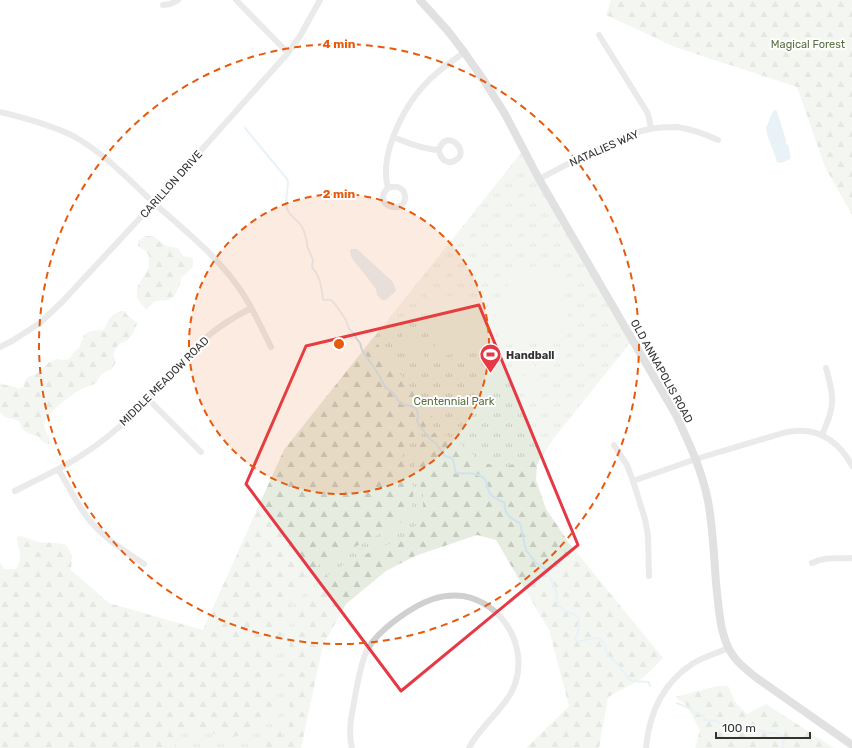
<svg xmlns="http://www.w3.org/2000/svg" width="852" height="748" viewBox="0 0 852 748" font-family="Rubik,sans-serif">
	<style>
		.grass { fill: url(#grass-tufts) }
		.forest { fill: url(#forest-firs) }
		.garden { fill: #e6ecdf }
		.water { fill: #cfe2ee }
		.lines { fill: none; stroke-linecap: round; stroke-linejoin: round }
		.stream { stroke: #cfe2ee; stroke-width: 2 }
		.street { stroke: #d0d0d0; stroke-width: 6 }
		.secondary { stroke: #bdbdbd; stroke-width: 8 }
		.marked { fill: none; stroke: #e63946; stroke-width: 3; stroke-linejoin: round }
		.ring { fill: none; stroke: #e8590c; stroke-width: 2; stroke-dasharray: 7 5 }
		.labels { text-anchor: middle; stroke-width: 4; stroke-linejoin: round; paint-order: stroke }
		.park-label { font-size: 11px; fill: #56703f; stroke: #fff }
		.street-label { font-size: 11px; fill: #333; stroke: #fff }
		.poi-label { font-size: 11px; font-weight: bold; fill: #333; stroke: #fff; text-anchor: start }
		.centre { fill: #e8590c; stroke: #fff; stroke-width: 2 }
		.ring-label { font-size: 12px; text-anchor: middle; font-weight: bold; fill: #e8590c; stroke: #fff; stroke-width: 4; stroke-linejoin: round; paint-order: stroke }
	</style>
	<defs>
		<pattern id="grass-tufts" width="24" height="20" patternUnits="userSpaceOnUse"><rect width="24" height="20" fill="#e6ecdf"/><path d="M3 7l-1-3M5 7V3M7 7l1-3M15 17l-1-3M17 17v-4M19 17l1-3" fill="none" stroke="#c6cbc0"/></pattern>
		<pattern id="forest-firs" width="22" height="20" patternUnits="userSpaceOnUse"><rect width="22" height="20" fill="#e6ecdf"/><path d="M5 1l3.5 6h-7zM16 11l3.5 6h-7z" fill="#c6cbc0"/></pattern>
	</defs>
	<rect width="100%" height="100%" fill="#fff"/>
	<path class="grass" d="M521,153L630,343L514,488L357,587L319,633L298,748H0V617L203,630L284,450Z"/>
	<path class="forest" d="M611,0H852V215L825,167L797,87L675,47L606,15Z
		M146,236H153L167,246L173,247L178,248L183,256L193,258V267L181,278C181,283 179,286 177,291C171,302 167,300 155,301L146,310L137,298V289L139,284L149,267V256L147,252L138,246V241Z
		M120,311H125L127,315L137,323L134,332L127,341C118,343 116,347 113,355L116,362L111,370C108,371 103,372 101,375C98,378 98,381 96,383C91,386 86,387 82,389C71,395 49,411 45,422C41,430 53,436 49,444C43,444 41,440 38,436C33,435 27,434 23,429C20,426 22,424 18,421C11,417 7,420 0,413V383L5,385L16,387L18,389L23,387L25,380L30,376L40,372L49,362L57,359L63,360L69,359L74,352L79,348L81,343L84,335L90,331L102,330L104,329L109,319L113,315Z
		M373,338L434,419L404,446L402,453L403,461L414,488L412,508L406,517L398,525L319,565L308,575L297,590L288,609L282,627L270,709L260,723L248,734L232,737L218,734L189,731L181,732L173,748H0V562L4,569H16C25,555 17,551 17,537L21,536L38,542L56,543L66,545L72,555L71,570L109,603L203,630L284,450Z
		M439,431L460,443L482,462L505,468L522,460L549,438H551L552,441L537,464L536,480L546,509L569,543L663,658L643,678L608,697L599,748H526L569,706L549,630L496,540L477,535L415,556L386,571L346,604L323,645L301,748H285L287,742L289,725L290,709L286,670L291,635L298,614L308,595L324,577L350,561L405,537L417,524L423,508V494L416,471L414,463L415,457L420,445L428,436L436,432Z
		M717,686H728L735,702L747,714L766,704L834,748H695L700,730L686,705L675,697Z
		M277,719H280C285,728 282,738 279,748H251C262,741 268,729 277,719Z"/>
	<path class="garden" d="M550,262L561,284L571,331L567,335L500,346L495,317L498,301L506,287L518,273L532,267Z
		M426,294C448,295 470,295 486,314C488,317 490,319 491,322C494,330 495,339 497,346L443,356L436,353Z
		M421,331L425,360L407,363L402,334Z
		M499,363L502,385L484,388L480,366Z
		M534,364L538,386L528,388L524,366Z
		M521,366L525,388L514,390L510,368Z"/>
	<path class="water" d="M775,110L777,111L786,140V144L788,145L791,157L790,159L781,163L777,162L767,134L766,128L773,111Z
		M352,249H357L393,282L396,291L386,300H382L377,295L376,289L363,272L353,260L351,256L350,250Z"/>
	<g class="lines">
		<path class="stream" d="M245,128L287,179L288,182L286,203L287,209L290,214L301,225L304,231L307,242V246L313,260L312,267C321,278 321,286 323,299L324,300H331L335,304L346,320L349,329L355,334L356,338L360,343L362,350L379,375L385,387L393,393L399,402L402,404L414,407L417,410L418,416L417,421L419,425L431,440L436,443L440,449L445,456L452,458C455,463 454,468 456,473C465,474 480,471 486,481C488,486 486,489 491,495C495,499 500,500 505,503C503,513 511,519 520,523L526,550L536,563L547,570L556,591L558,604L560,607L564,610L577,616L579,620L578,632L575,639L578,642L589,639L599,638L604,643L608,656L615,661L629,679L632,681L649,682L650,686
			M677,703L691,709L695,713L703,715L705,720L717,721L720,724C726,723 733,725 739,723L750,730H759L769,733H775L784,738L783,748"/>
		<path class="street" d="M236,0L288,53
			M163,5L170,4L178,0
			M599,35L647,112L649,118L651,128
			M0,112C25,118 52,125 75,137C105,154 129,180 154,203C184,230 216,255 239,288C252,306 261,327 271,347
			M393,137C408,143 423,149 439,150C446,126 473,153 454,161C446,165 440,158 439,150
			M539,179C564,166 588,153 613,142C625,137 637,131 650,129C659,127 669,127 677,127C692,129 705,134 718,140
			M388,188C395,185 404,187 405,196C406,217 370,205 388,188C384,174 386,160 390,146C399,118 415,91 438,72C446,65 456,59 464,52
			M0,347L12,341L40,323L62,302L154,203L288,53L300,36L320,0
			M148,399L201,452
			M822,435C825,428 828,421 830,414C835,399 830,383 826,368
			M614,445L627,465L633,481L645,519L648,536L649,576
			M58,469C68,485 76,502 87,517C102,537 123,550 144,564
			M633,481L696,459L783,433C787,432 792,431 796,431C821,429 841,444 852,466
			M15,491C36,480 59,470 79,457C98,445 116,431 132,415C158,390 180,361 208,336C221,325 236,316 251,308
			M812,563C825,556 838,559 852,558
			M352,748C347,729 353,710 356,691C359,677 361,663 367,650C378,630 412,606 433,599C442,596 454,595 463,596C503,603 528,646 515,684C507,707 480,726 469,748
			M646,748C649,714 662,684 692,664C701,658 718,653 728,648"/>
		<path class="secondary" d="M420,0L448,31L464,52L485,82L505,114L539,179L676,415C689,443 702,470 708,501C713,528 714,556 716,583C719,607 719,637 734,657C739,664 747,670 754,676L852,745"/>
	</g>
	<path d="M0 0H852V748H0ZM479,305L578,545L401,691L246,484L306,346Z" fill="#fff" fill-opacity=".55" fill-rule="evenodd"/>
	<path class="marked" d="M479,305L578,545L401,691L246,484L306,346Z"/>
	<circle cx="339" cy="344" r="150" fill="#e8590c" fill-opacity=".12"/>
	<g class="ring">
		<circle cx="339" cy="344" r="150"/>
		<circle cx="339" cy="344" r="300"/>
	</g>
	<defs>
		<symbol id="stadium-pin" viewBox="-11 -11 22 30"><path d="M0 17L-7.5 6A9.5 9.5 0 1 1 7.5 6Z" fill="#e63946" stroke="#fff"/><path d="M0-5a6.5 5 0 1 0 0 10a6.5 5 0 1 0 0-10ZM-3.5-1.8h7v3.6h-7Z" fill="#fff"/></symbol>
	</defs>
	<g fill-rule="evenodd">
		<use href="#stadium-pin" x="478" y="342" width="25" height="34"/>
	</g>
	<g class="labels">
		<g class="park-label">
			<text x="808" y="48">Magical Forest</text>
			<text x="454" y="405">Centennial Park</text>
		</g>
		<g class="street-label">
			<text transform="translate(604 148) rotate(-24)" y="4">NATALIES WAY</text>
			<text transform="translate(171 184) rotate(-48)" y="4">CARILLON DRIVE</text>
			<text transform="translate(662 371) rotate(61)" y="4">OLD ANNAPOLIS ROAD</text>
			<text transform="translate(164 381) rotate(-45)" y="4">MIDDLE MEADOW ROAD</text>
		</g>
		<g class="poi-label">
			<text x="506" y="359">Handball</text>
		</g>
	</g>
	<circle cx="339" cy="344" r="6" class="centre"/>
	<g class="ring-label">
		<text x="339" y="48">4 min</text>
		<text x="339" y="198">2 min</text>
	</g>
	<path d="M716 732v6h94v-6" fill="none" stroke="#333333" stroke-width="2"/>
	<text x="722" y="732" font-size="12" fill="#333333" stroke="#ffffff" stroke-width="3" paint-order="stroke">100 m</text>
</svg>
